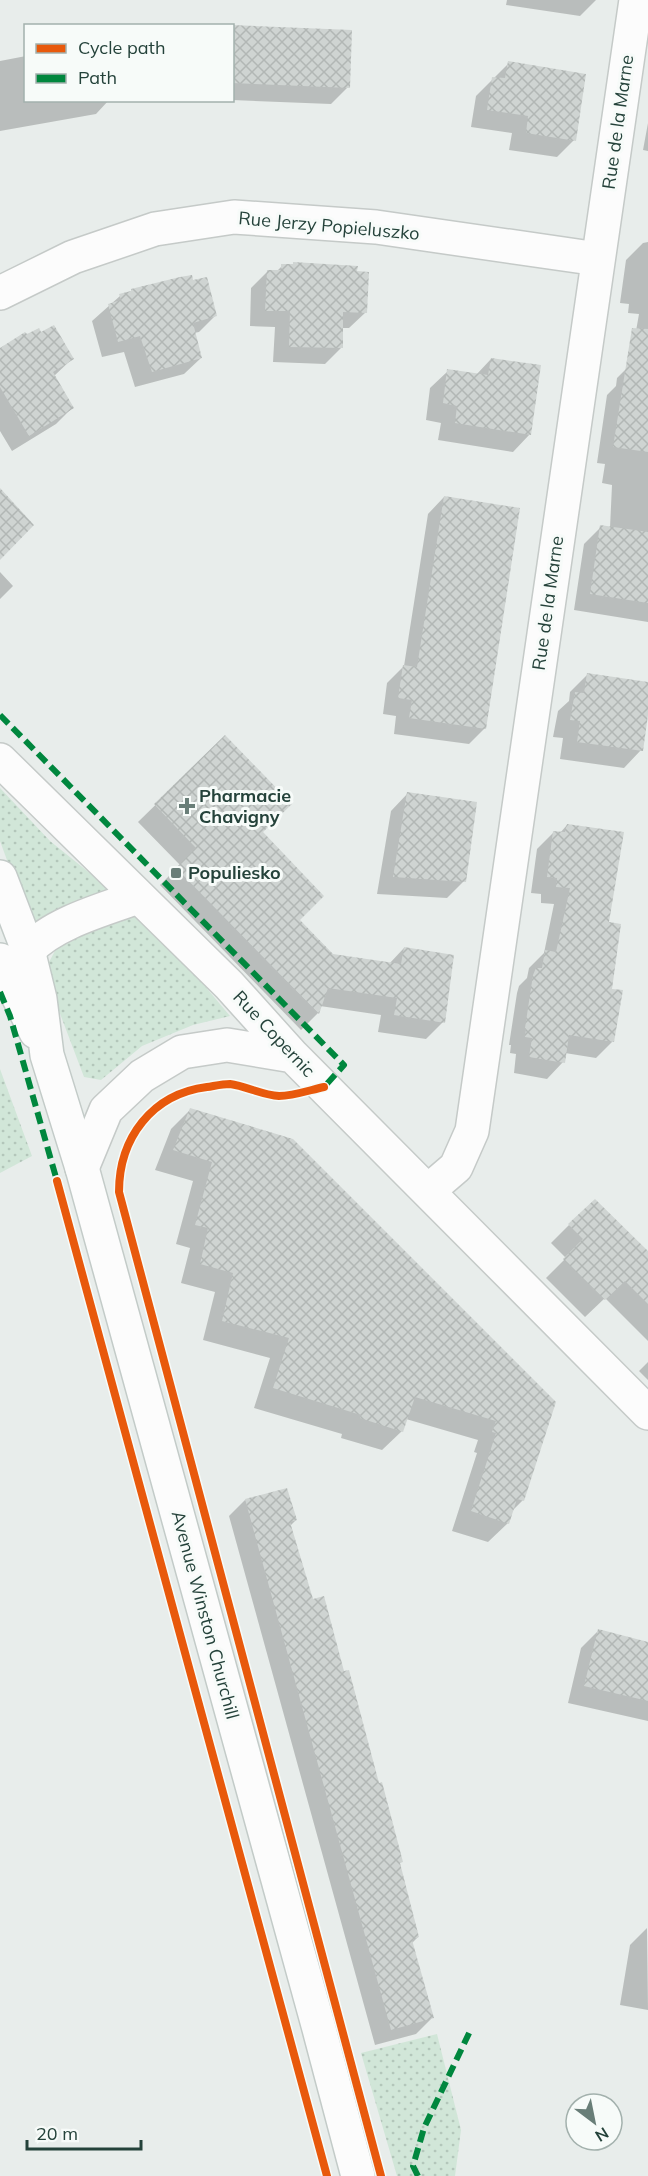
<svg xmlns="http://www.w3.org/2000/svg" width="648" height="2176" viewBox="0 0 648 2176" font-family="Mulish,sans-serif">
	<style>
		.grass { fill: url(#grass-dots) }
		.shadow { fill: #0003 }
		.building { fill: url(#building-cross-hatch) }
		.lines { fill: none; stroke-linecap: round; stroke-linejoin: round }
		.minor-casing { stroke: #c5cac8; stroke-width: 36 }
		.tertiary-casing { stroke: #c5cac8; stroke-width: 36 }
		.secondary-casing { stroke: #c3cbc8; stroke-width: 36 }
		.minor { stroke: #fcfcfc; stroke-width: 33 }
		.tertiary { stroke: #fcfcfc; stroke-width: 33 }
		.secondary { stroke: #fcfcfc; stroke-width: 33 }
		.quiet { stroke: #00873e; stroke-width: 6; stroke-dasharray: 12 6; stroke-linecap: butt }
		.cycleway-casing { stroke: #f7fbf9; stroke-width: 11 }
		.cycleway { stroke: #e8590c; stroke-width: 8 }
		.poi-dot { fill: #697e78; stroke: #f7fbf9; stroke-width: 2 }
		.labels { text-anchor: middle; stroke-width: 6; stroke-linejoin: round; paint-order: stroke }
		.street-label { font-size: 18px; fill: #24423a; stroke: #f7fbf9 }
		.poi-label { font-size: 18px; font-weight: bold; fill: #24423a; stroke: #f7fbf9; text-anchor: start }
	</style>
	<defs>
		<pattern id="grass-dots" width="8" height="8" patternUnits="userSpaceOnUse" patternTransform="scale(1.5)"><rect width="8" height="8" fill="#d1e6d8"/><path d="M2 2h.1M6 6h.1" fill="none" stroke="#b3c6ba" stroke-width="1.8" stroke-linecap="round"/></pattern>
		<pattern id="building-cross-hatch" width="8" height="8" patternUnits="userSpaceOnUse" patternTransform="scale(1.5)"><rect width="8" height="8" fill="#cfd4d2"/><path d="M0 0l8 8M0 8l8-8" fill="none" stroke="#b2b7b5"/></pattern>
	</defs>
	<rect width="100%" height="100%" fill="#e8edeb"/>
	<path class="grass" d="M0,788L50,841L112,891L37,930L23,904L0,841Z
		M141,910L230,1016L193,1025L142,1046L101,1080L84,1077L59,1011L48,964L56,949L93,925Z
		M0,1069L32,1156L0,1173Z
		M437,2034L461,2130L455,2176H397L361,2053Z"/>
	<path class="shadow" d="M507,0H596L580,16L506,5Z
		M232,26L348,87L331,104L232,100Z
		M26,56V100H109L96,114L0,131V61Z
		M509,63L574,140L557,157L509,150L512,133L471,127L476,96Z
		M648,123V151L643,150Z
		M648,242V622L574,610L584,544L601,527L610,528L612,485L602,483L605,464L597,463L607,395L616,386L617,378L630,365L639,314L628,313L629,304L620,303L626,260L643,243Z
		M282,266L366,312L349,328H341V348L325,364L273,362L275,327L250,326L251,288L267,272H276Z
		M131,291L215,316L199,332L194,333L201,358L184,374L135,387L124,352L102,357L92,321L120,296Z
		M0,350L72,359L54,376L72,408L56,424L12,451L0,431Z
		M491,359L530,434L513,452L438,440L441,423L426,420L430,388L448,371L476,375Z
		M444,497L485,728L469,744L394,734L396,716L383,714L387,683L404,666L428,514Z
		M0,572L13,586L0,599Z
		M588,674L648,683V704L641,750L624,768L560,759L563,738L553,737L558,711L569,701L570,692Z
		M225,737L261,832L298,920L332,955L389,964L404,948L443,1022L426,1039L378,1032L381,1015L320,1006L318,1013L301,1030L160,885L180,865L138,822Z
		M408,793L464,881L447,898L377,894L391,811Z
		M567,825L608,923L613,1041L596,1058L565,1053L563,1062L547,1079L514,1073L516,1054L510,1053L511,1045H509L517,993L519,986L527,978L529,968L544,953L554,904L541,903V894L531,893L537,849L554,832L560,833Z
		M191,1109L554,1402L523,1500L511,1512L508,1523L488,1542L452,1531L477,1453L474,1452L478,1440L406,1419L402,1431L382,1450L341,1438L342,1434L254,1408L270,1358L203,1340L215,1292L181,1283L190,1248L176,1244L193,1181L155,1170L171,1129Z
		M569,1225L648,1254V1341L605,1298L585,1317L546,1278L566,1258L551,1243Z
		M648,1362V1380L639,1371Z
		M245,1500L296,1520L290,1526L312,1601L378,1785L401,1862L399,1864L418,1937L412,1943L432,2018L416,2034L375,2045L229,1516Z
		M598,1631L648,1643V1721L568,1703L581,1648Z
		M647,1928L648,2010L620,2005L630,1945Z"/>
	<path class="building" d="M232,25L352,30L350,88L232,83Z
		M508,61L586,74L576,141L526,133L528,116L487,110L492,77L505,78Z
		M293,262L358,266L357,271L369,272L367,313L343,312V348L289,347L290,311H265L267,270H281V264H293Z
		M192,275L193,280L207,277L217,316L193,323L202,358L152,372L140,336L118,342L108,304L121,300L119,294L131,291V289L180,277Z
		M54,325L74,359L53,372L74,408L29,436L0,387V348L25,332L27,334L39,328L41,332Z
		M632,328L648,329V452L613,447Z
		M491,358L541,365L531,435L455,423L457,406L443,403L447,369L488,375Z
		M0,488L34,525L0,560Z
		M444,496L520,508L486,729L409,718L412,700L398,698L403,665L417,667Z
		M600,525L648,532V603L590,594Z
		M587,673L648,682V715L643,751L577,742L580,721L570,720L575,692L584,693Z
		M225,735L292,804L263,832L324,896L300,920L333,954L401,964L404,947L454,955L445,1023L394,1015L397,998L328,988L319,1014L176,868L196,848L154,804Z
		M407,792L477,802L466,882L393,877Z
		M567,824L624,832L609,922L621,924L612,989L623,990L614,1042L569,1035L565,1063L529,1057L532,1038L525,1037L526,1029L525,1028L533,975L536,968H542L545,950L556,952L570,888L556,887L557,878L547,877L553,831L565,832Z
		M190,1108L293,1139L556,1402L524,1501L517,1499L509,1524L471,1511L496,1433L492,1432L496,1421L415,1397L403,1432L360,1418L361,1415L273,1388L289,1338L222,1321L233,1273L200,1264L208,1228L195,1225L212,1162L173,1150Z
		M595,1199L648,1251V1304L625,1281L605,1300L563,1259L583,1239L568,1224Z
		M287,1488L297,1520L290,1522L313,1599L324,1596L344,1671L349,1670L379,1783L382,1782L403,1862L400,1863L419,1937L412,1940L434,2018L391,2030L245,1499Z
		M598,1629L648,1642V1701L584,1686Z"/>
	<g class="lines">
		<defs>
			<path id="minor" d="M0,293L73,257L155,229L234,217L376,227L598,259
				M428,1191L456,1167L472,1131L636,0"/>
			<path id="tertiary" d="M0,760L229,985L293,1056L648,1413
				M13,973C18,966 22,956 29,950C53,923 105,909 138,897
				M82,1168L106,1110L142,1076L182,1052L227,1045L293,1056"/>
			<path id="secondary" d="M0,877L28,950L40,999L47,1055L82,1168L318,2025L358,2176
				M0,960L36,1032"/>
		</defs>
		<use href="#minor" class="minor-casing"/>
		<use href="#tertiary" class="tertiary-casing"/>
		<use href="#secondary" class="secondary-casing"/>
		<use href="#minor" class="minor"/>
		<use href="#tertiary" class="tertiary"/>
		<use href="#secondary" class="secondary"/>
		<path class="quiet" d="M0,715L344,1065L324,1087
			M0,992L10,1016L57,1181
			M418,2176L413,2166L424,2128L471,2029"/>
		<defs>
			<path id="cycleway" d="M324,1087C310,1090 293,1096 279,1096C262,1095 246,1086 230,1084C222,1084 214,1086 207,1087C152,1094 119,1138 119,1192L381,2176
				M57,1181L327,2176"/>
		</defs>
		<use href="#cycleway" class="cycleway-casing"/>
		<use href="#cycleway" class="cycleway"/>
	</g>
	<g class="poi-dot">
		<path d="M184 797h6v6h6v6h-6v6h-6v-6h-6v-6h6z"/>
		<rect x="170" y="867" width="12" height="12" rx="3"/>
	</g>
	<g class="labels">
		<g class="street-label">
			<text transform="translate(618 122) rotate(-82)" y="6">Rue de la Marne</text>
			<text transform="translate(329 226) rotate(5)" y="6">Rue Jerzy Popieluszko</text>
			<text transform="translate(548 603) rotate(-82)" y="6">Rue de la Marne</text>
			<text transform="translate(274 1034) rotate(47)" y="6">Rue Copernic</text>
			<text transform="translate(205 1615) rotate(75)" y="6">Avenue Winston Churchill</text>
		</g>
		<g class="poi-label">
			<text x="199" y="802">Pharmacie<tspan x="199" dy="21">Chavigny</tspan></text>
			<text x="188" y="879">Populiesko</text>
		</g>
	</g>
	<rect x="24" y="24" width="210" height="78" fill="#f7fbf9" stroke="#a3b1ad" stroke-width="1.5"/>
	<rect x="36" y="44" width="30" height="9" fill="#e8590c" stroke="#a3b1ad" stroke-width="1.5"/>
	<text x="78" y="54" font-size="18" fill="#24423a">Cycle path</text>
	<rect x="36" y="74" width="30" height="9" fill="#00873e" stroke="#a3b1ad" stroke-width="1.5"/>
	<text x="78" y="84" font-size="18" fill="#24423a">Path</text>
	<g transform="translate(594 2122) rotate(148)"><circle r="28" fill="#f7fbf9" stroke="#a3b1ad" stroke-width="1.5"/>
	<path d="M0-4.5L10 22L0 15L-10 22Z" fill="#697e78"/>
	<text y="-9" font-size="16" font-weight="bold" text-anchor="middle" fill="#24423a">N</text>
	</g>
	<path d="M27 2140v9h114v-9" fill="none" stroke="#24423a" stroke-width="3"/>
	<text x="36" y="2140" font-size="18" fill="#24423a" stroke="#f7fbf9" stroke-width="4.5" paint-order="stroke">20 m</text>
</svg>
